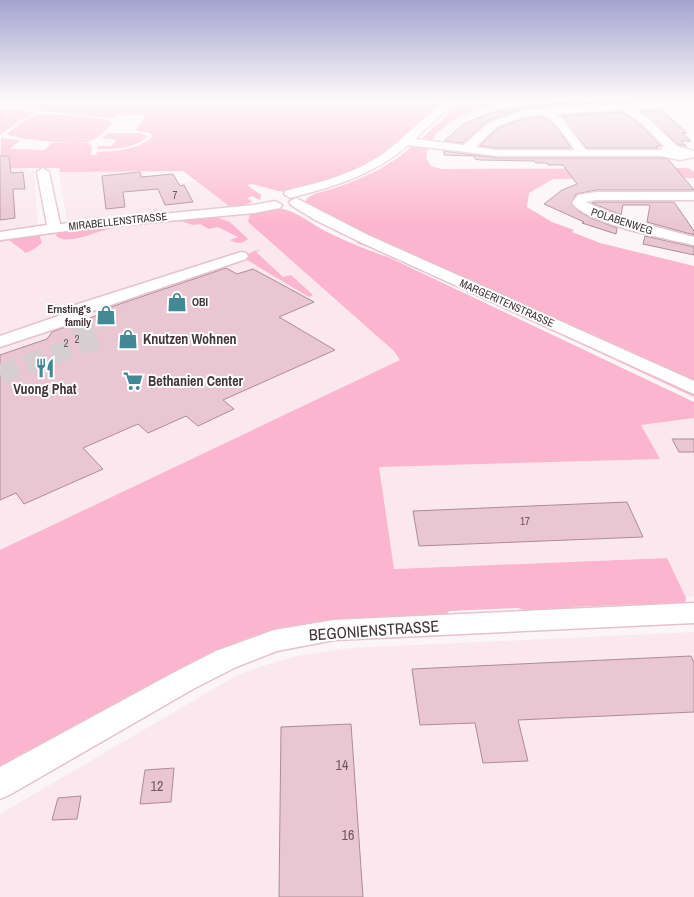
<svg xmlns="http://www.w3.org/2000/svg" width="694" height="897" viewBox="0 0 694 897" font-family="'Archivo Narrow',sans-serif">
	<style>
		.built { fill: #fae8ee }
		.green { fill: #fcb5ce }
		.building { fill: #e9c6d1; stroke: #ad8c97 }
		.lines { fill: none; stroke-linecap: round; stroke-linejoin: round }
		.minor-tunnel { stroke: #d7ced1; stroke-width: 19; stroke-dasharray: 19 9; stroke-linecap: butt }
		.minor-casing { stroke: #e5c2cd; stroke-width: 3 }
		.minor { fill: #fff; fill-rule: evenodd }
		.labels { text-anchor: middle; stroke-width: 4; stroke-linejoin: round; paint-order: stroke }
		.number-label { font-size: 11px; fill: #6c585f }
		.far-street-label { font-size: 11px; fill: #423439; stroke: #fff }
		.far-poi-label { font-size: 11px; font-weight: bold; fill: #423439; stroke: #fff; text-anchor: start }
		.poi-label { font-size: 14px; font-weight: bold; fill: #423439; stroke: #fff; text-anchor: start }
		.near-number-label { font-size: 14px; fill: #6c585f }
		.near-street-label { font-size: 16px; fill: #423439; stroke: #fff }
	</style>
	<rect width="100%" height="100%" fill="#fcf5f7"/>
	<path class="built" d="M0,168H30L28,171H34L38,226L0,232Z
		M143,171L150,187L196,181L229,206L67,222L59,172Z
		M238,213H250L394,351L401,360L0,550V239L35,234Z
		M694,418V596L686,598L666,558L393,569L379,467L660,459L641,425Z
		M694,632V897H0V814L234,677L259,667L296,656L351,648Z"/>
	<path class="green" d="M35,101H209L214,104L215,103L212,101H451L385,154H381L365,163L368,164C350,174 305,192 286,192C273,191 263,186 251,184L247,185L261,195L260,200L252,196L247,198L253,202L242,205L229,206L183,171L59,172L60,168H0L1,138L20,140L10,149L45,150L51,143H88L92,146L91,155H96L97,152C114,151 141,150 152,136L150,133L136,131L146,115L117,114L114,118H107L24,109V105H15Z
		M469,101H518C490,105 464,110 442,129C438,132 434,135 433,140L436,142L420,140L453,110Z
		M2,110L32,111L34,113L21,120L0,135V112Z
		M44,113L101,119L110,121L112,123C105,131 98,139 88,142C75,145 19,140 7,134C17,125 30,114 44,113Z
		M108,133H138L148,136C137,148 112,150 97,149L98,146H112L116,140L102,138Z
		M413,145L433,146L427,151L426,158L431,166L441,169L688,168L694,172V178L553,179L529,193L527,207L552,222L574,230L572,232L600,243L694,266V384L321,215L305,202C308,193 327,191 335,188C364,178 391,166 413,145Z
		M272,208C295,208 307,222 327,232C347,242 367,250 388,257L694,402V418L641,425L660,459L379,467L394,569L667,558L686,598L685,607L656,609L645,604L573,607L563,613L536,614L518,608L449,611L445,617L332,623L0,774V550L400,360L394,351L248,222L250,213Z
		M213,216L230,222L248,239C242,244 237,244 230,240L238,237L218,227L209,229L200,224C189,227 188,221 178,221C157,222 132,224 112,228C98,231 67,246 56,236L58,231Z
		M39,234L42,243L34,249L26,253L9,240L0,242V239Z
		M360,242L393,254L694,393V397L391,255L356,243Z
		M262,250L256,252L283,277L291,275L313,295L309,297L242,257L254,251Z"/>
	<path class="building" d="M587,101H644L560,105L521,109L487,121L463,143L444,141L465,123L494,112L524,106Z
		M661,110L687,133H682L691,141H681L686,146L678,144L640,111Z
		M622,112L640,124L661,146H656L658,148H587L561,116Z
		M543,117L554,124L571,148H498L480,146L497,129L523,119Z
		M444,151L498,158H661L668,159L694,190H596L576,194L571,204L580,212L593,219L617,228L616,234L582,223L584,222L544,204L562,190L577,184L563,165H548L547,163H536L534,161L480,160L475,159L474,156L444,155Z
		M0,156H9L11,173L23,172L25,189H13L15,218L0,220Z
		M140,172L141,177L173,174L180,186L184,185L193,202L165,205L158,189L123,192L125,207L106,209L102,176Z
		M596,202H674L694,231V235L647,222L650,205H623L621,215L592,203Z
		M645,236L694,247V255L643,244Z
		M226,268L237,274L253,269L314,302L279,317L335,350L223,400L234,409L198,426L186,416L148,433L138,424L83,448L103,469L24,504L16,493L0,500V355L47,339L52,332L109,311L105,309Z
		M672,439H694V452H679Z
		M627,502L643,537L419,546L413,511Z
		M691,656L694,663V712L518,720L528,761L483,763L475,723L420,725L412,669Z
		M351,724L363,897H279L281,727Z
		M174,768L171,802L140,804L145,770Z
		M81,796L77,819L52,820L58,798Z"/>
	<g class="lines">
		<path class="minor-tunnel" d="M0,374L97,339L75,323"/>
		<defs>
			<path id="minor" d="M448,101H461L442,114L415,139L464,145L488,123L521,111L560,107L694,101V106L635,109L649,119L677,146L694,151V157L680,160L661,156H498L408,145C374,175 333,187 290,198L284,194L285,191C322,182 358,173 388,150C409,134 425,114 448,101ZM623,110L641,123L664,146L660,150H586L563,119L555,114ZM543,115L555,123L575,150H498L476,147L496,127L523,117Z
				M43,168L49,172L60,224L254,205L275,201L282,205L280,208L254,213L81,229L0,240V232L47,225L37,172Z
				M596,192H694V200H596L586,202L619,217L694,237V245C667,239 588,224 572,203L578,195Z
				M296,198L368,235L694,381V394L358,241L315,220L291,205L289,202Z
				M241,252L246,253L248,256L246,259L87,313L82,320L0,347V336L70,312L75,305Z
				M694,603V623L334,640L277,651L236,667L193,689L11,794L0,799V767L173,673L216,651L274,630L334,620Z"/>
		</defs>
		<use href="#minor" class="minor-casing"/>
		<use href="#minor" class="minor"/>
	</g>
	<linearGradient id="sky" x2="0" y2="1"><stop stop-color="#a4a3cf"/><stop offset="0.44" stop-color="#fefafb"/><stop offset="1" stop-color="#fefafb" stop-opacity="0"/></linearGradient>
	<rect width="694" height="227" fill="url(#sky)"/>
	<defs>
		<symbol id="shop-bare" viewBox="-9 -9 18 18"><path d="M-5-2.5h2.3a2.7 3.5 0 0 1 5.4 0H5L5.5 6h-11ZM-1.5-2.5h3a1.5 2.3 0 0 0-3 0Z" fill="#438995" stroke="#fff" stroke-width="2.5" paint-order="stroke"/></symbol>
		<symbol id="restaurant-bare" viewBox="-9 -9 18 18"><path d="M-5-6h1v4h1v-4h1v4h1v-4h1v5L-1.5 .5V6h-2V.5L-5-1ZM5-6V6H3V1.5H1.5Q1.5-4 5-6Z" fill="#438995" stroke="#fff" stroke-width="2.5" paint-order="stroke"/></symbol>
		<symbol id="supermarket-bare" viewBox="-9 -9 18 18"><path d="M-6-5.5h2.5l.6 2H6L4.5 2H-2.5L-4.4-4H-6ZM-1.5 3.2a1.3 1.3 0 1 0 .1 0ZM3 3.2a1.3 1.3 0 1 0 .1 0Z" fill="#438995" stroke="#fff" stroke-width="2.5" paint-order="stroke"/></symbol>
	</defs>
	<g fill-rule="evenodd">
		<use href="#shop-bare" x="163" y="288" width="28" height="28"/>
		<use href="#shop-bare" x="92" y="301" width="28" height="28"/>
		<use href="#shop-bare" x="114" y="325" width="28" height="28"/>
		<use href="#restaurant-bare" x="31" y="354" width="28" height="28"/>
		<use href="#supermarket-bare" x="119" y="367" width="28" height="28"/>
	</g>
	<g class="labels">
		<g class="number-label">
			<text x="175" y="199">7</text>
			<text x="77" y="343">2</text>
			<text x="66" y="347">2</text>
			<text x="525" y="525">17</text>
		</g>
		<g class="far-street-label">
			<text transform="translate(118 221) rotate(-6)" y="4">MIRABELLENSTRASSE</text>
			<text transform="translate(622 221) rotate(18)" y="4">POLABENWEG</text>
			<text transform="translate(507 303) rotate(24)" y="4">MARGERITENSTRASSE</text>
		</g>
		<g class="far-poi-label">
			<text x="192" y="306">OBI</text>
			<text x="91" y="313" text-anchor="end">Ernsting's<tspan x="91" dy="13">family</tspan></text>
		</g>
		<g class="poi-label">
			<text x="143" y="344">Knutzen Wohnen</text>
			<text x="148" y="386">Bethanien Center</text>
			<text x="45" y="394" text-anchor="middle">Vuong Phat</text>
		</g>
		<g class="near-number-label">
			<text x="342" y="770">14</text>
			<text x="157" y="791">12</text>
			<text x="348" y="840">16</text>
		</g>
		<g class="near-street-label">
			<text transform="translate(374 630) rotate(-4)" y="6">BEGONIENSTRASSE</text>
		</g>
	</g>
</svg>
